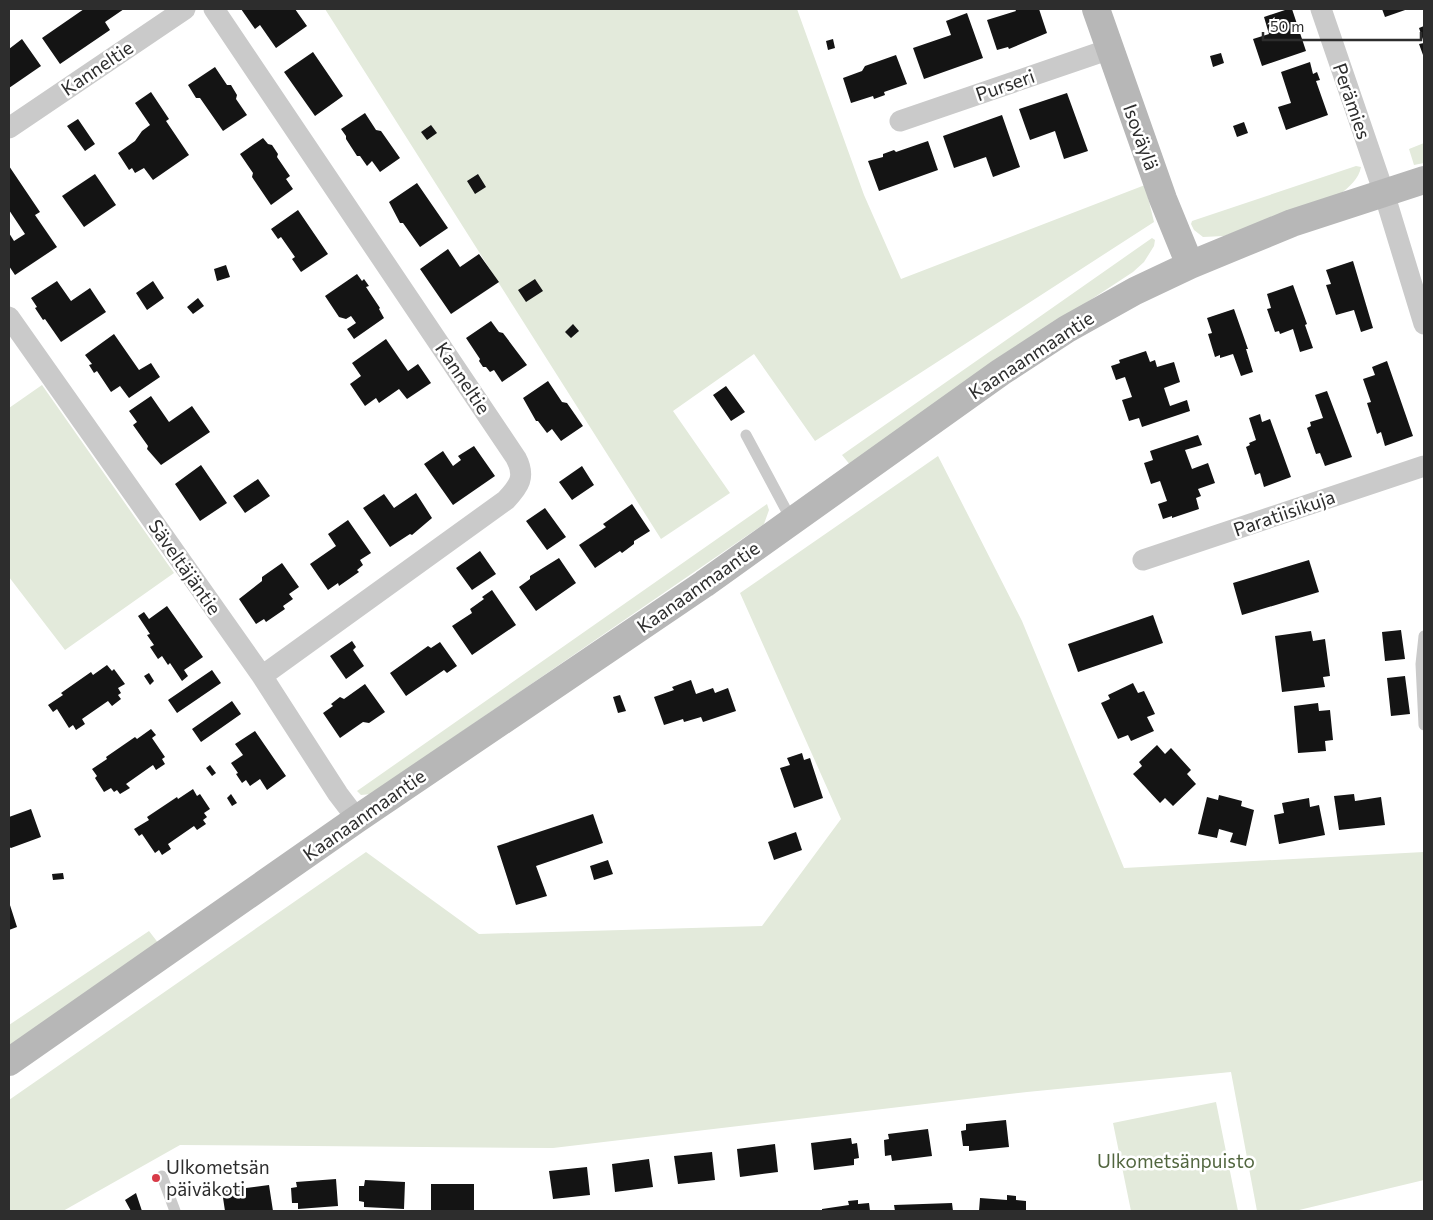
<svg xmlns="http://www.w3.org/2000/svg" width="1433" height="1220" viewBox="0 0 1433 1220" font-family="Commissioner,sans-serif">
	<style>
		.green { fill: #e3eadb }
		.building { fill: #141414 }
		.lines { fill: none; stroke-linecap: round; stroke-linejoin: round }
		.lane { stroke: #cacaca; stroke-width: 11 }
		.street { stroke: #cacaca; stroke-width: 21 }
		.secondary { stroke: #b7b7b7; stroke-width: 28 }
		.poi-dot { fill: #d83b48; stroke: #fff; stroke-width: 2 }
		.labels { text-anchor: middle; stroke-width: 5; stroke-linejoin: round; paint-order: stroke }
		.street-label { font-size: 19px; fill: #2d2d2d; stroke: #fff }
		.park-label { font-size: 19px; fill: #51653e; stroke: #fff }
		.poi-label { font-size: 19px; fill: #2d2d2d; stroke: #fff; text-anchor: start }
	</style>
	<rect width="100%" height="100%" fill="#fff"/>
	<path class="green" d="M325,9H797L864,195L901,279L1145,185L1154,222L815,441L754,354L673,411L730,493L661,539Z
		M1424,143V163L1414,165L1409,149Z
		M1356,166L1361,167C1359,179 1349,187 1339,195L1224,236L1203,237L1194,230L1191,224L1192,221Z
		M1152,238L1155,240L1154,246L1144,262L1133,272L1066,316L851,466L842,455Z
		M42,385L174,573L65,650L9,577V408Z
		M938,456L1022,621L1124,868L1424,852V1180L1295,1211H1257L1231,1072L1027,1092L553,1148L180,1145L63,1211H9V1100L366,852L479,934L762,926L841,819L740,593Z
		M767,504L769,510L764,524L371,794L361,795L357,791Z
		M149,931L159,944L16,1044L9,1045V1025Z
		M1216,1102L1238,1211H1131L1113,1123Z"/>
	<path class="building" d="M84,9H124L105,22L110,30L60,64L42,38Z
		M241,9H295L307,26L276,48L260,25L255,29Z
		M1015,9H1039L1047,33L1009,49L1008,47L997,50L987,20L1016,11Z
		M1288,9H1292L1306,51L1262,66L1253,39L1269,34L1264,17Z
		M1382,9H1408L1385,17Z
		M967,13L983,58L924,79L913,48L951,35L946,21Z
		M1424,26V54L1423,55L1419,44L1424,43L1419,28Z
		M22,39L41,66L9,88V49Z
		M833,39L835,48L828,50L826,41Z
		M313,52L343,96L315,116L284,72Z
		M1221,53L1224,63L1213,67L1210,56Z
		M896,55L907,84L884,92L885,95L874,99L873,96L851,103L843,78L862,71L865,66Z
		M1310,62L1313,74L1317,72L1320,80L1316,81L1328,115L1286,130L1278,107L1291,103L1281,72Z
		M215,67L227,85H231L237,95L236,99L247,115L223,131L200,98H196L188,85Z
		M151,92L169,119L166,121L189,155L153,180L144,168L135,173L132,168L129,170L118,153L135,141L142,131L150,125L135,103Z
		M1067,93L1088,151L1064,159L1055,131L1030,140L1019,109Z
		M365,113L376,130L381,131L400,158L380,172L372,161L367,166L360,156H357L346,139V136L341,129Z
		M1002,115L1020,167L993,177L986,157L954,168L943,136Z
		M78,119L95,144L85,151L67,126Z
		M1244,122L1248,133L1237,137L1233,126Z
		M431,125L437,133L427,140L421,132Z
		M263,138L268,144L272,145L278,154L277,157L290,176L286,179L293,189L271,205L252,177L253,173L240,154Z
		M928,141L938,170L879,191L868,161L883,157V154L894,150L896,152Z
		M9,166L40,212L35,215L57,247L15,275L9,266V233L14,241L25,234L9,210Z
		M95,174L116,205L84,227L62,196Z
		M478,174L486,187L475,194L467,181Z
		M417,183L448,228L420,247L403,223H400L389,202Z
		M298,210L328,254L301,272L292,259L295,257L281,237L278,239L271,229Z
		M448,249L460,267L479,254L499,282L451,314L420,269Z
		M1353,261L1373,328L1361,332L1354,310L1336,315L1326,285L1331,284L1326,270Z
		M226,265L230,277L217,281L214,269Z
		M357,274L362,281L364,279L369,286L366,287L380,308L379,309L384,318L354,339L347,329L356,323L351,316L346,319L339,317L325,296Z
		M535,279L543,291L526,302L518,290Z
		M57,281L71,301L90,288L106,312L61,342L45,319L43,320L35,308L37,307L31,298Z
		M153,281L164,298L147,310L136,293Z
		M1293,285L1307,324L1305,325L1313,348L1300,352L1293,329L1280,334L1279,331L1275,332L1267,309L1271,308L1267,294Z
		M198,298L204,306L193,314L187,307Z
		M1234,309L1248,349H1246L1253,372L1241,376L1233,354L1220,358V355L1215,357L1208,334L1212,333L1207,318Z
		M491,321L499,332L503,333L527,365L502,382L494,370L490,372L486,367H483L479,361L480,359L466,338Z
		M573,324L579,331L571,338L565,332Z
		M114,334L139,370L151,363L160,377L129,398L120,386L111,392L97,371L94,373L89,365L92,364L85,355Z
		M386,339L408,371L418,364L431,383L407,399L399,389L379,403L376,398L365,406L350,384L361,376L352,363Z
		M1146,351L1150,362L1155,360L1157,367L1174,362L1180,382L1164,388L1170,406L1187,400L1190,411L1142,427L1139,418L1129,421L1122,400L1132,397L1125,377L1116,380L1111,366L1120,363L1119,360Z
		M1387,361L1413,436L1385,446L1381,432L1377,434L1367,403L1371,402L1363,379L1375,375L1372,367Z
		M548,381L562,402L567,403L583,426L561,441L552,429L547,433L538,421H536L523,398Z
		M726,386L745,412L731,421L713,395Z
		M1327,391L1352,457L1325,466L1320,453L1316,454L1307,428L1311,426L1310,422L1323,418L1315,395Z
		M151,396L169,422L192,406L210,432L161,465L147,449L148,446L133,425L137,422L129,411Z
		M1260,414L1262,422L1270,419L1291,477L1264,487L1260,473L1255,475L1246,447L1250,445L1249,443L1256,440L1249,418Z
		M1198,435L1202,445L1185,450L1192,469L1208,463L1215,483L1198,489L1201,496L1196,498L1199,509L1172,518V516L1163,519L1158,504L1167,501L1160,481L1151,484L1144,463L1153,460L1150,451Z
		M474,446L495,476L453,505L424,464L443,451L453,466L461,460L458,456Z
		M201,465L227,503L200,521L175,484Z
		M582,466L594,485L572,500L559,482Z
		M258,479L270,496L245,513L233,496Z
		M416,493L432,518L412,535L410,534L390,547L363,508L384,494L394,508Z
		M632,504L650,531L634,541V544L622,553L620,551L595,568L579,545L606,527L603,524Z
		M545,508L566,537L547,550L526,521Z
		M348,520L371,553L360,560L363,565L357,570L359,572L339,586L338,583L328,590L310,564L336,546L328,534Z
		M480,551L496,574L472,590L456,568Z
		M559,558L576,583L536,611L519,587L530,579V576Z
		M1309,560L1319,592L1242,615L1233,583Z
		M282,563L299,587L289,594L293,599L283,606L285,609L266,622L264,619L256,624L239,599L262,581V577Z
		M492,590L516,625L472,655L452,626L472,613L470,609L484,599L482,597Z
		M167,606L203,657L184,670L188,676L182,681L170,663L168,665L162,656L158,659L150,647L154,645L147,635L150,634L138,616L144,612L149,619Z
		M1153,615L1163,643L1078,672L1068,644Z
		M1401,630L1405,659L1385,661L1382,632Z
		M1311,631L1313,641L1325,639L1330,676L1323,677L1325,687L1282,692L1275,636Z
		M352,641L356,647L353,650L364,666L346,679L330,656Z
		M440,642L457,666L447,673L444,670L406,696L390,673L428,646L431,648Z
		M107,665L112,671L114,669L125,684L118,688L121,693L118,695L121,699L112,706L108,701L82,719L85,724L76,730L73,725L69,728L57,709L53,712L48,705L63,695L61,693L91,672L93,675Z
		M212,670L221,683L177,713L168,700Z
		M149,673L154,681L150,685L144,676Z
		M1405,676L1410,714L1391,716L1387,678Z
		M691,680L696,694L713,688L715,693L728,688L736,711L703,722L701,717L684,722L683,719L664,725L654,697L674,690L672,687Z
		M1133,683L1138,693L1144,691L1155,714L1147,717L1154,731L1131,741L1128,735L1118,739L1101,703L1110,699L1108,695Z
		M365,684L385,712L369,723L363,722L340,738L323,713L333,706L331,704L340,697L344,699Z
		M620,695L626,711L618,713L613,697Z
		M232,701L241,714L201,742L192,729Z
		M1318,703L1319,711L1330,710L1333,740L1325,741L1326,751L1298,753L1294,706Z
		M151,729L156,735L152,738L165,757L162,759L165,764L156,770L153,765L126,784L130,788L120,794L117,790L114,792L111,788L104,792L95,778L97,776L92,769L107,759L106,757L135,737L137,739Z
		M255,731L286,776L267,790L260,779L250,786L246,780L242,783L236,774L238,773L231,763L243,755L235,744Z
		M1157,745L1165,754L1171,748L1191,770L1187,774L1196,784L1173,806L1165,798L1160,803L1133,774L1142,766L1139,762Z
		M802,753L804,760L810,758L823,798L794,808L780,768L790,765L787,758Z
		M210,765L216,773L212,776L206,768Z
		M193,789L197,796L200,794L210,809L204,813L207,817L203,820L206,824L197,830L194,826L168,844L171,849L162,855L159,850L155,853L142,834L139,836L134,829L149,820L147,817L177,797L178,799Z
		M231,794L237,803L232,806L227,798Z
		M1354,794L1355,801L1381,797L1385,825L1339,830L1334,796Z
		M1219,795L1242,801L1241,806L1254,810L1246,846L1230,842L1233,833L1219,829L1217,838L1198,834L1207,797L1218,800Z
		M1309,798L1310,807L1319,805L1325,835L1279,844L1274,815L1284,813L1282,803Z
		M31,809L41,837L11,848L9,847V817Z
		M593,814L603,843L536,866L547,896L516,905L497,846Z
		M796,832L802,850L774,860L768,842Z
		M608,860L613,874L594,880L590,866Z
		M63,873L64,879L53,880L52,874Z
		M9,902L17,927L9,930Z
		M1006,1120L1009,1147L969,1151V1146H963L961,1131L966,1130V1124Z
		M928,1129L932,1156L892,1161L891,1155L885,1156L884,1140L889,1139L888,1134Z
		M851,1138L852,1144L857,1143L859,1158L854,1159V1165L814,1170L811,1143Z
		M775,1144L778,1172L740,1177L737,1149Z
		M712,1152L715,1180L678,1184L674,1156Z
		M649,1159L653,1187L615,1192L612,1164Z
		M587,1167L590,1195L553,1199L549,1171Z
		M336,1179L338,1206L298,1209V1203H292L291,1188L297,1187L296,1182Z
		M365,1180L405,1182L404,1209L364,1207V1202L359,1201V1186H364Z
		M431,1184H474V1211H431Z
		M269,1185L273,1211H225L222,1191Z
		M136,1193L142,1211H131L125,1200Z
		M1007,1195L1016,1196V1200L1026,1201V1211H979L980,1198L1007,1200Z
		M858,1200V1204L869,1203L870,1211H822V1209L849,1205L848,1201Z
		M952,1203L953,1211H895L894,1205Z"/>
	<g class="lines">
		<path class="lane" d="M746,435L792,521
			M1424,636L1421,664L1424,725
			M162,1176L175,1211"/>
		<path class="street" d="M214,9L516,458C526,477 519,486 506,500L262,676
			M1321,9L1384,193L1424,324
			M900,121L1110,49
			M9,128L185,9
			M9,317L262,676L338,794L357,819
			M1143,560L1424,466"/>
		<path class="secondary" d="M1096,9L1163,199L1190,265
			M9,1062L357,819L704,584L1001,372L1067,329L1135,291L1190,265L1292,223L1424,180"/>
	</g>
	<circle class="poi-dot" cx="156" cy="1178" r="5"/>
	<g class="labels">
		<g class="street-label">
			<text transform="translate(97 68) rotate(-34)" y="7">Kanneltie</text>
			<text transform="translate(1005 85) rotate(-19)" y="7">Purseri</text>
			<text transform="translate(1352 101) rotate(71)" y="7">Perämies</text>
			<text transform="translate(1141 137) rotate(70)" y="7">Isoväylä</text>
			<text transform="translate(1031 355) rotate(-33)" y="7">Kaanaanmaantie</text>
			<text transform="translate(463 378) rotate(56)" y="7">Kanneltie</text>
			<text transform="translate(1284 513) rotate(-19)" y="7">Paratiisikuja</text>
			<text transform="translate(185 567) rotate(55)" y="7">Säveltäjäntie</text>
			<text transform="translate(698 587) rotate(-35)" y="7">Kaanaanmaantie</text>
			<text transform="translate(364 815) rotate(-35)" y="7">Kaanaanmaantie</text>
		</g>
		<g class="park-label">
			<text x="1176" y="1168">Ulkometsänpuisto</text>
		</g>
		<g class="poi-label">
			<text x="166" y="1174">Ulkometsän<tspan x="166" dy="22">päiväkoti</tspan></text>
		</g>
	</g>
	<rect width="1433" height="1220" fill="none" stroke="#2d2d2d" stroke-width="20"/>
	<path d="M1263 32v8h158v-8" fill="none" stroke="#2d2d2d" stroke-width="2.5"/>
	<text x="1270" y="32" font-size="15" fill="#2d2d2d" stroke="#ffffff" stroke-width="4" paint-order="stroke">50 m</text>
</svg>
